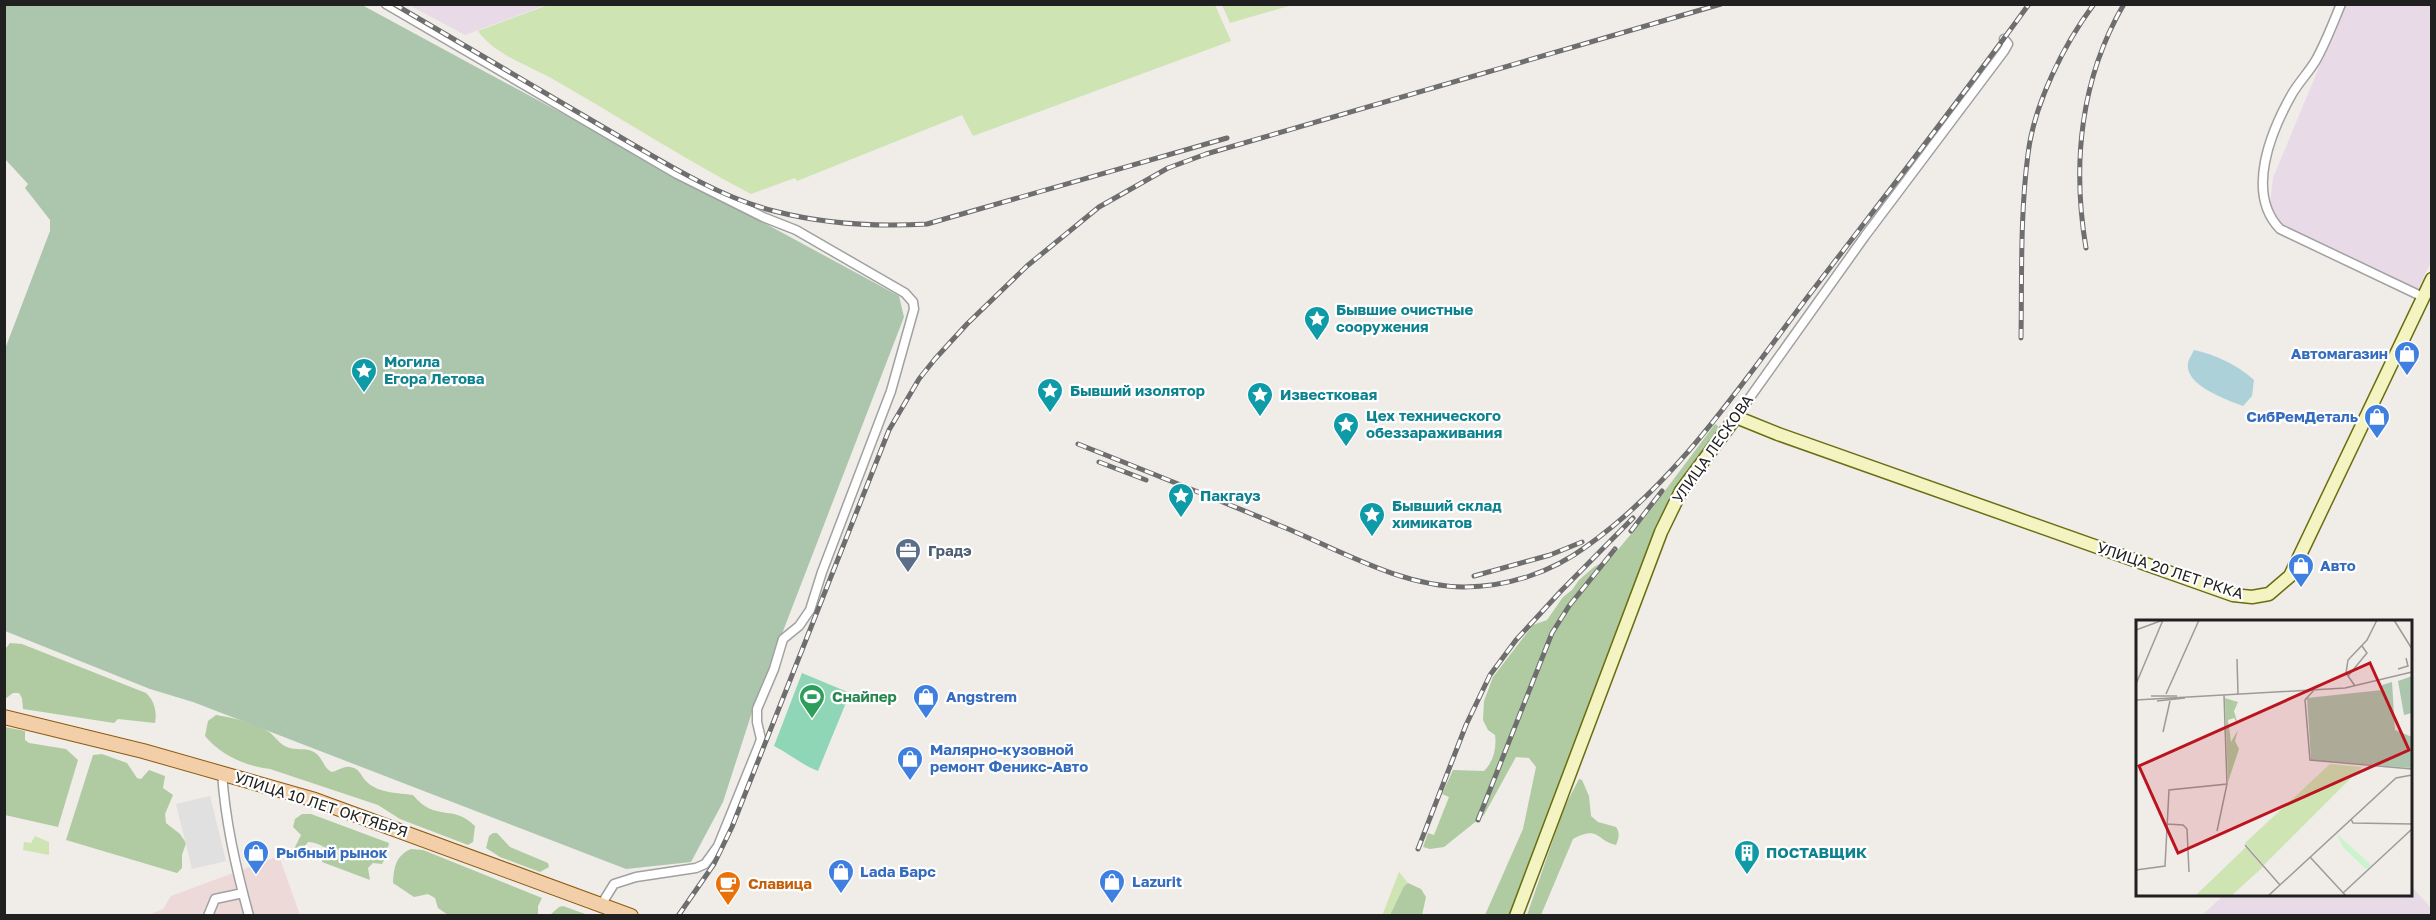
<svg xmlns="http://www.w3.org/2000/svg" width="2436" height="920" viewBox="0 0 2436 920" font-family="'Golos Text',sans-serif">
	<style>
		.commercial { fill: #eed9d9 }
		.industrial { fill: #e8dae6 }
		.grass { fill: #cee4b3 }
		.forest { fill: #b0cba1 }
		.cemetery { fill: #abc6ad }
		.pitch { fill: #8ed6b6 }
		.parking { fill: #e0e0e0 }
		.water { fill: #add1d9 }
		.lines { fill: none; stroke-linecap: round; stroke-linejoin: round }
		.minor-casing { stroke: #a1a1a1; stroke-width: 11 }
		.secondary-casing { stroke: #6a6e10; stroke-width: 15 }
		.primary-casing { stroke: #8d5b0f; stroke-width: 16 }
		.minor { stroke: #fff; stroke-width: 8 }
		.secondary { stroke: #f4f3c2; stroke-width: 12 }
		.primary { stroke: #f3cfa9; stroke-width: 14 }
		.rail-casing { stroke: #6e6e6e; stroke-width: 5 }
		.rail { stroke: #fff; stroke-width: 3; stroke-dasharray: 9; stroke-linecap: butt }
		.labels { text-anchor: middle; stroke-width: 4.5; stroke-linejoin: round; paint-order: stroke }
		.culture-label { font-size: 15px; font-weight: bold; fill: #0d838f; stroke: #fff; text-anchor: start }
		.shop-label { font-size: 15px; font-weight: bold; fill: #366cbe; stroke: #fff; text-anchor: start }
		.street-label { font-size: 15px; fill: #202020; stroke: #fff }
		.service-label { font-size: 15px; font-weight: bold; fill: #4e5e75; stroke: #fff; text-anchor: start }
		.leisure-label { font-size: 15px; font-weight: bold; fill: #27864d; stroke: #fff; text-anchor: start }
		.food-label { font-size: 15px; font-weight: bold; fill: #c56008; stroke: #fff; text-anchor: start }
		.inset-road { fill: none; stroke: #9d9a98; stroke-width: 1.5 }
		.view { fill: #bc141f; fill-opacity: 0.15; stroke: #bc141f; stroke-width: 3 }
		.inset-edge { fill: none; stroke: #202020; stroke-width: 3 }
	</style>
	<rect width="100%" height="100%" fill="#f0ece8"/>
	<path class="commercial" d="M279,856L300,915L146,916L163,909L171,896Z"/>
	<path class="industrial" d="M409,5H546L465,35Z
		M2345,5H2431V261L2418,289L2283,227L2276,220L2270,204L2273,178Z
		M2411,886L2431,908V915H2202L2224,895L2410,894Z"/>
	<path class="grass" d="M548,5H1215L1231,41L973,136L962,115L797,181L795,178L751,194C682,158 618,116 551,78C527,65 494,54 478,31Z
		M1222,5H1292L1230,23Z
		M35,836L49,842V855L23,850L24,842L31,843Z
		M1399,872L1408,883L1404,886L1390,915L1382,916Z"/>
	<path class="forest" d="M1715,424L1718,426L1717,432L1692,469L1511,915H1485L1523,829L1536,767L1529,758L1516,757L1484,815L1444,847L1430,849L1423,847L1428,833L1434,835L1449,797L1442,794L1453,770L1484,771C1493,762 1497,748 1495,735L1488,730L1483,720L1484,701L1493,677L1533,625L1547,620L1563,597L1572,590L1579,580L1594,567L1611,558L1646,516Z
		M10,643L22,644L146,693C155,701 157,713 155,723L118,719L114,723L23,709L22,698L19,693H13L5,699L6,648Z
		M216,715C230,717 258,724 269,732C276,737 279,744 287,747C296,751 305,747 314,752C323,757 323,768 332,772C338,771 343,766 350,767C360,768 361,777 367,782C378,793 399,793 413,795C436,823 452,803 475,826L473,842L468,845L400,819L378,805L270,769C245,766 221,755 205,736L208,721Z
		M5,727L25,731V740L29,743L66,749L78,760L58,827L5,815Z
		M102,754L127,763L137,778L141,779L149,770L165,776L163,788L173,795L165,814L166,823L180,834L186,843L182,855V868L177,873L66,840L93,755Z
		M1579,779L1582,780L1589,796L1591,816L1598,822L1616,827C1620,833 1619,838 1616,845C1596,841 1600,825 1573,839L1541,915H1527L1564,808Z
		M302,814H311L389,843L386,856L382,864L373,863L368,868L370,880L322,862L323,858L333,854C327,848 317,842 308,842L301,852L297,853L294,849L301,835L293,827L295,819Z
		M493,833H497L510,847L548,863L549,867L540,872L500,857L486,848L489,836Z
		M411,849L423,850L542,898L538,906V914L448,915L438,908L435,898L428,894L414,897L393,883C394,868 395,856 411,849Z
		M1408,883L1421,889L1426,897L1422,915H1390L1404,886Z
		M563,906L588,915H550L559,907Z"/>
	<path class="cemetery" d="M5,5H362L899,296L904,317L753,709L723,802L691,862L626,869L193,702L150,689L5,631V349L50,231V220L25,188L28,184L5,159Z"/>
	<path class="pitch" d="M802,673L850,693L818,771C802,765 790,754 774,746Z"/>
	<path class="parking" d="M210,796L226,861L192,869L176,804Z"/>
	<path class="water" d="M2194,350C2216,355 2236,364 2254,380L2252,396L2243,406C2227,400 2184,385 2188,363C2189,359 2192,354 2194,350Z"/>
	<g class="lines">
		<defs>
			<path id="minor" d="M386,4L677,174L763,217L796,230L905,293L913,302L914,309L891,391L822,572L810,610L799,626L783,639L774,669L757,709V722L761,739L759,745L718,846L705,864L696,868L636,877L614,884L601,905
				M2341,4C2333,23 2326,42 2316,60C2309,72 2299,82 2292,94C2271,131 2245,193 2280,229L2423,297
				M1736,417L1865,236L2004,51L2008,44L2004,39
				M222,772C225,821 236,868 249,916
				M208,916L215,899L243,893"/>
			<path id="secondary" d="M1516,916L1661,532L1681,491L1736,417L1778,434L2233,595L2252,597L2269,594L2290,576L2432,279"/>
			<path id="primary" d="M4,717L143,751L315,800L631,916"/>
		</defs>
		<use href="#minor" class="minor-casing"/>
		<use href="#secondary" class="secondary-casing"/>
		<use href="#primary" class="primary-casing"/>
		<use href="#minor" class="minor"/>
		<use href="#secondary" class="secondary"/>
		<use href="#primary" class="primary"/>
		<defs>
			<path id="rail" d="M394,4C464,45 533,86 603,127C655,157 715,196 774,211C824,224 875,227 927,224L1227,138
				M2086,248C2072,165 2080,79 2124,4
				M2021,338C2022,277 2020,215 2028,154C2034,104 2064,44 2094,4
				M1078,444C1146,471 1214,498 1281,526C1340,550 1399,586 1464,587C1508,587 1552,572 1587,546C1677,482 1740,386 1806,299C1881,201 1957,104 2029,4
				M1099,462L1146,480
				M1631,531L1662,491
				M1474,576L1550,555L1582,542
				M1478,820L1552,633L1569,606L1615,549
				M1418,849L1466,725L1490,675L1516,640L1561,591L1633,518
				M678,916L714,864L732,827L889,430L919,379L935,359L967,324L1027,266L1099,207L1168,168L1206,154L1721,4"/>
		</defs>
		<use href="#rail" class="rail-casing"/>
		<use href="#rail" class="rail"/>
	</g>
	<defs>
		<symbol id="sight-pin" viewBox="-11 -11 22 30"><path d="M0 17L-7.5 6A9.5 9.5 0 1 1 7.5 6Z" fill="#0f9aa8" stroke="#fff"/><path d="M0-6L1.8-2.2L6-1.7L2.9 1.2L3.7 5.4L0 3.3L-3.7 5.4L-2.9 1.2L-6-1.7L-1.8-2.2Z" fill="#fff"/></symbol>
		<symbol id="shop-pin" viewBox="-11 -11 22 30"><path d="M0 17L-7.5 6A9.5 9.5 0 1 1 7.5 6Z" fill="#3f7fe0" stroke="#fff"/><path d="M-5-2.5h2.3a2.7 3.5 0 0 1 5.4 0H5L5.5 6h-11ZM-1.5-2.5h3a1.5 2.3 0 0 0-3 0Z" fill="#fff"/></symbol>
		<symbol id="office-pin" viewBox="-11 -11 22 30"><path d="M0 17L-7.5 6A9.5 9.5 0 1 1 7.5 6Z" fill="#5c6f8a" stroke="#fff"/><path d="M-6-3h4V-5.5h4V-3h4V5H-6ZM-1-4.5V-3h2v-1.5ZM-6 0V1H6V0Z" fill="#fff"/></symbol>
		<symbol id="stadium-pin" viewBox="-11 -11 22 30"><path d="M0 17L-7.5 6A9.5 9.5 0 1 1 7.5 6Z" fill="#2e9e5b" stroke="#fff"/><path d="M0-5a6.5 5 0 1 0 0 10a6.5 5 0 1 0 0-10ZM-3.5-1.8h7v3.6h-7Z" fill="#fff"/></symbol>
		<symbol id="building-pin" viewBox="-11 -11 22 30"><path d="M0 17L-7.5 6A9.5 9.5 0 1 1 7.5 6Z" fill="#0f9aa8" stroke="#fff"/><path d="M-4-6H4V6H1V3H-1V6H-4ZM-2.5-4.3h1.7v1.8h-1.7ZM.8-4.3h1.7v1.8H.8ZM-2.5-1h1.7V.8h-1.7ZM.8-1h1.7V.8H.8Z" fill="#fff"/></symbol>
		<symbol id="cafe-pin" viewBox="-11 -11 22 30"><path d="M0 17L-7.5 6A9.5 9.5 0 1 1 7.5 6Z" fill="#e8710a" stroke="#fff"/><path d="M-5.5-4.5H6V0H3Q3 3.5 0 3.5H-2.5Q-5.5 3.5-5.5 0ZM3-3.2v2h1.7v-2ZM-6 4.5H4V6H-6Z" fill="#fff"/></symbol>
	</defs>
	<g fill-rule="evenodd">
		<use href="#sight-pin" x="1302" y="304" width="30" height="40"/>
		<use href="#shop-pin" x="2392" y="339" width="30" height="40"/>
		<use href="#sight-pin" x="349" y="356" width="30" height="40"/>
		<use href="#sight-pin" x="1035" y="376" width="30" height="40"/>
		<use href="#sight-pin" x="1245" y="380" width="30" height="40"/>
		<use href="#shop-pin" x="2362" y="402" width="30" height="40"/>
		<use href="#sight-pin" x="1331" y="410" width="30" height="40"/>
		<use href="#sight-pin" x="1166" y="481" width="30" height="40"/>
		<use href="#sight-pin" x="1357" y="500" width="30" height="40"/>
		<use href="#office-pin" x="893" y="536" width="30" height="40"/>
		<use href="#shop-pin" x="2286" y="551" width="30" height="40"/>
		<use href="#stadium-pin" x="797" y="682" width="30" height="40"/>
		<use href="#shop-pin" x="911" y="682" width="30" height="40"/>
		<use href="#shop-pin" x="895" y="744" width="30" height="40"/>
		<use href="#shop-pin" x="241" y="838" width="30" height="40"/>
		<use href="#building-pin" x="1732" y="838" width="30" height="40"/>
		<use href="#shop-pin" x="826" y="857" width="30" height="40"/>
		<use href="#shop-pin" x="1097" y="867" width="30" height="40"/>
		<use href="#cafe-pin" x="713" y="869" width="30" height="40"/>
	</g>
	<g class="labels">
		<g class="culture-label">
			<text x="1336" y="315">Бывшие очистные<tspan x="1336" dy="17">сооружения</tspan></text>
			<text x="384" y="367">Могила<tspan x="384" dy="17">Егора Летова</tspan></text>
			<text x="1070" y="396">Бывший изолятор</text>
			<text x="1280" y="400">Известковая</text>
			<text x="1366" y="421">Цех технического<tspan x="1366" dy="17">обеззараживания</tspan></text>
			<text x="1200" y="501">Пакгауз</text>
			<text x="1392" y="511">Бывший склад<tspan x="1392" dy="17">химикатов</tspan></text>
			<text x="1766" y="858">ПОСТАВЩИК</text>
		</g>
		<g class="shop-label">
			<text x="2388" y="359" text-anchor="end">Автомагазин</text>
			<text x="2358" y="422" text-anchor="end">СибРемДеталь</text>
			<text x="2320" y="571">Авто</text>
			<text x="946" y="702">Angstrem</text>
			<text x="930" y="755">Малярно-кузовной<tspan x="930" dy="17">ремонт Феникс-Авто</tspan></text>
			<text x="276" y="858">Рыбный рынок</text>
			<text x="860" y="877">Lada Барс</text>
			<text x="1132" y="887">Lazurit</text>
		</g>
		<g class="street-label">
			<text transform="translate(1713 449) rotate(-55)" y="5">УЛИЦА ЛЕСКОВА</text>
			<text transform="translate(2170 571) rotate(18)" y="5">УЛИЦА 20 ЛЕТ РККА</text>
			<text transform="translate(321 805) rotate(18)" y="5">УЛИЦА 10 ЛЕТ ОКТЯБРЯ</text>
		</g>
		<g class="service-label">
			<text x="928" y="556">Градэ</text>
		</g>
		<g class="leisure-label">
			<text x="832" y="702">Снайпер</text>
		</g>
		<g class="food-label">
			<text x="748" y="889">Славица</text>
		</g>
	</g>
	<g transform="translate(2136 620)">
		<rect width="276" height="276" fill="#f0ece8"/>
		<path d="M194,144L226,147L128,245L109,223ZM110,227L127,247L95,276H59Z" fill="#cee4b3"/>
		<path d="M89,78L102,82L98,91L102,105L98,98L92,100L95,122L102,110L99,121L103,129L92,162Z" fill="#b0cba1"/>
		<path d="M276,56V93L268,95L262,61ZM256,62L259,110L276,117V148L175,140L171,78L246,70V65Z" fill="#abc6ad"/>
		<path d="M201,214L235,245L230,249L207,227Z" fill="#caf4cb"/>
		<path class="inset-road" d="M258,0L276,29M0,10L27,0M101,39L102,74M262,49L272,46L270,38M212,56L231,33L226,26M0,64L27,0M219,66L210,53L212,40L231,20L241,0M178,70L169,80L174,140L276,149M30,74L63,0M15,76H41M0,80L209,68L276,52M21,81L49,78M27,112L34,81M215,199L217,203L276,204M31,204L47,205L51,209L53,252M81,211L91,164M109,225L144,265M174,237L210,276M0,250L29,246L33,170L91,164L88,75M207,273L276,209M132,276L260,158L276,155"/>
		<path class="view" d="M234,43L273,130L42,233L3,146Z"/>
		<rect width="276" height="276" class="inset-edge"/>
	</g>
	<rect width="2436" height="920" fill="none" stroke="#202020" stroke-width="12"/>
</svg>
